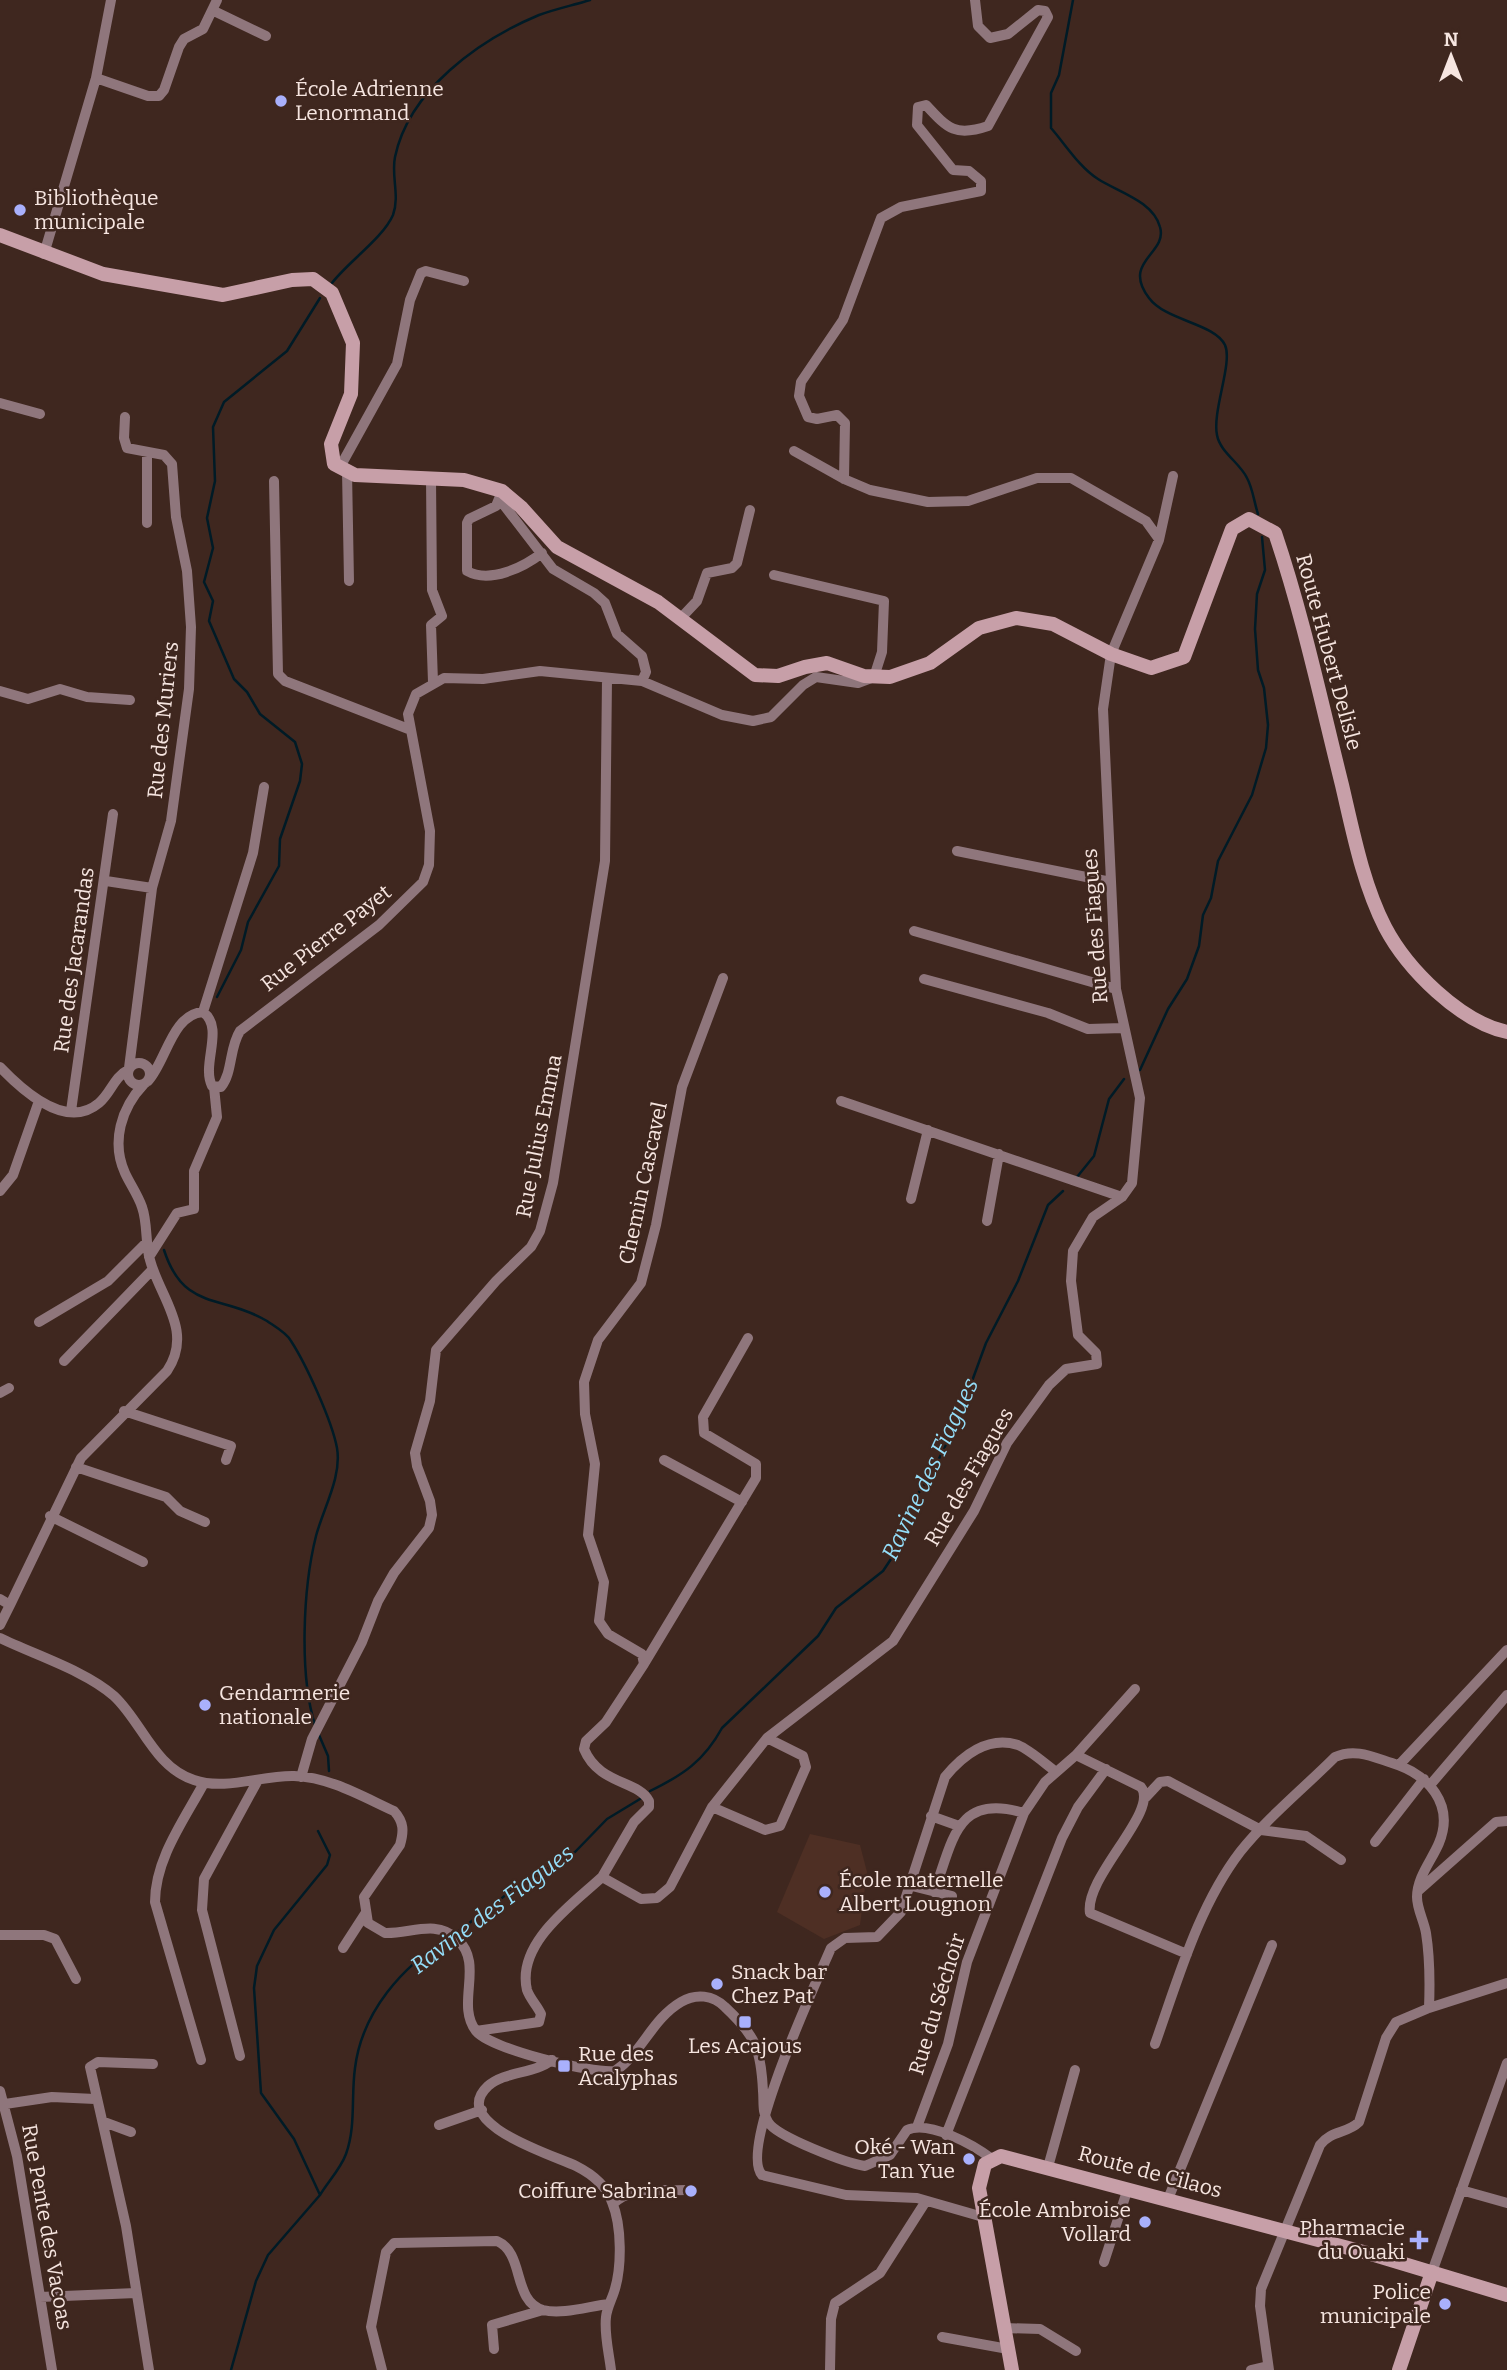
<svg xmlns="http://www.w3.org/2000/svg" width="1507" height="2370" viewBox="0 0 1507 2370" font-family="Bitter,serif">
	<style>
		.built { fill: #4e2f24 }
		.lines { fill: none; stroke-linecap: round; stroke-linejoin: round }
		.stream { stroke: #001b26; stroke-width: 2.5 }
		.street { stroke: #8f767c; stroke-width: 10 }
		.secondary { stroke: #c79fa8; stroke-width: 14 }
		.poi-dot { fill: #a9b0fc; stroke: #3f271f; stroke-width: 2.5 }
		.labels { text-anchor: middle; stroke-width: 5; stroke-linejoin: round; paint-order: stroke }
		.poi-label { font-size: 21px; fill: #f6e5e0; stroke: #3f271f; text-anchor: start }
		.street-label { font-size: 21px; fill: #f6e5e0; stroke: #3f271f }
		.water-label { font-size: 23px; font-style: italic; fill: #94ddf8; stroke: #3f271f }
	</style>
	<rect width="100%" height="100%" fill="#3f271f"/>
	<path class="built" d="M810,1834L860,1845L867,1872L860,1925L824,1939L777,1912Z"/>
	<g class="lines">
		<path class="stream" d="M1073,0L1059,75L1051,93V128C1065,144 1080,168 1098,179C1118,192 1153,201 1160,227C1168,254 1121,261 1149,298C1166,321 1214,323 1225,345C1233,363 1212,411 1217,435C1220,452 1240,463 1247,478C1253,489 1254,502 1258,514
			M332,283C348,262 383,238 393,215C400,196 391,176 395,157C409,90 479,40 539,15C555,9 574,5 590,0
			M217,997L241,950L248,922L279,866L280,839L300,781L302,764L295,742L260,714L247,692L234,679L209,621L213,601L204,582L213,548L207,518L215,481L213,427L224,402L287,351L320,298
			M1140,1070L1168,1009L1187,979L1199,946L1203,915L1211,898L1218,861L1252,795L1266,748L1268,725L1264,688L1258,670L1255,629L1257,594L1265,570L1262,537
			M1077,1177L1094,1156L1109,1099L1124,1079
			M164,1250C184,1312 222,1294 267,1321C274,1326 287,1333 291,1341C306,1364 332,1421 337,1448C342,1477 323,1509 316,1536C303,1588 299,1674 315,1725
			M319,1735L328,1756L329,1771
			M650,1791C683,1775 704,1761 722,1728L818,1636L836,1608L883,1571L895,1553L909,1507L932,1473L957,1422L986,1343L1018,1281L1048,1205L1063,1191
			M455,1934L511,1891L575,1852L607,1819L640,1799
			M320,2195C328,2182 341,2168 346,2154C356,2127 351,2096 355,2068C362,2012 402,1966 449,1938
			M231,2370L256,2281L268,2255L320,2195L294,2139L261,2093L254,1988L257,1966L274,1930L327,1865L330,1855L318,1831"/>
		<path class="street" d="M214,11L266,36
			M96,78L148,96H159L164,90L179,47L184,39L203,29L217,0
			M44,254L96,78L111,0
			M0,403L40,414
			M125,417L124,438L127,448L164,455L172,464L176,517L187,571L191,627L189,689L171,821L152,888L129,1068
			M794,451L844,479L870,490L928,502L968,501L1037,478H1071L1146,521L1159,539
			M147,453V523
			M340,467L397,364L410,300L421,273L426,271L464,281
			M347,471L349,581
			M431,478L432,590L442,616L431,625L433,682
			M844,479L845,423L837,415L817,419L808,417L799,396L801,382L843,320L881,218L901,207L981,191V181L969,171L953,170L917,125L918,107L926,105C948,129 956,137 988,126L1048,17L1045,11L1038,10L1008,34L990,38L978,26L975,0
			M274,481L278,674L285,681L411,730
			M501,494L496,506L469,519L467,523V571C490,584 524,567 542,553
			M500,500L553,569L594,593L605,603L617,634L642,656L646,672L642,681
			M680,619L697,601L707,573L732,568L737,563L750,510
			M0,691L28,699L60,689L87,697L130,700
			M957,851L1111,882
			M106,881L152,888
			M914,931L1116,989
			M924,979L1048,1013L1088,1029L1123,1028
			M203,1012L253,853L264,787
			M128 1074a11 11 0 1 1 22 0a11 11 0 1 1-22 0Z
			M0,1067C22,1090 66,1131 99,1103C111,1093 114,1077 128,1070
			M148,1081C166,1062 172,1014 203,1012C225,1028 201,1064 212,1086L221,1087C233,1072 229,1048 240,1031L379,925L423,882L429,865L430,831L408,714L416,694L444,678L483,679L540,671L642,681L722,715L753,721L771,717L803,685L816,677L858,683L874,677L882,652L884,601L774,575
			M841,1101L1122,1197
			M71,1111L113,814
			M0,1191L13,1175L39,1101
			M911,1199L928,1130
			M987,1221L999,1154
			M149,1257L177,1213L194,1209V1171L217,1117L214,1087
			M39,1322L108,1281L147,1242
			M64,1361L153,1269
			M0,1393L9,1388
			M124,1411L231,1446L226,1460
			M664,1460L742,1502
			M76,1467L166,1497L180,1511L205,1522
			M50,1516L143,1562
			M0,1599L10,1605L0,1625
			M10,1605L81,1458L167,1371C194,1331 160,1298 150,1260C145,1243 148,1224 142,1207C138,1195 130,1184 125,1173C111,1142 121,1108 144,1084
			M0,1638C35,1655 86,1671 114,1696C142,1722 154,1767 194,1780C225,1791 262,1775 294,1776C330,1777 363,1797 394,1811C404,1822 404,1831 400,1845L364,1897L368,1923L385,1933C410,1934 436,1919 457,1939C485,1964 455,2004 476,2031C491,2049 592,2074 615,2071C642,2053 652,2019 681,2002C696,1993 713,1995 725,2007C756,2036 761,2049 763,2091C764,2101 762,2113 768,2122C777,2137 846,2163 865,2166L890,2155L907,2130C929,2120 974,2145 992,2159
			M644,1664L756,1478V1464L704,1433L703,1417L748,1338
			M1076,1755L1141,1787C1160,1811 1084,1877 1090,1913L1187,1954
			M1399,1765L1507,1650
			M301,1777L312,1739L362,1642L378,1601L394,1573L429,1528L432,1515L430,1501L417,1466L415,1453L430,1401L436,1350L496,1281L531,1247L540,1231L553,1183L605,861L607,679
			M1431,1784L1507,1695
			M1146,1797L1160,1782L1168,1781L1261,1830L1306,1836L1341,1860
			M712,1807L765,1830L780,1826L806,1767L803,1756L767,1738
			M931,1816L959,1826
			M1375,1842L1424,1779
			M602,1877L634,1822L649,1807V1801C638,1780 599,1785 584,1749L586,1741L606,1722L644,1664L642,1654L608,1634L599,1621L604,1582L588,1535L595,1464L585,1414L584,1382L598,1340L641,1283L656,1225L682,1087L723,978
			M908,1885L952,1896
			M1418,1891L1496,1822L1507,1821
			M934,1892C953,1841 956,1792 1024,1813
			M0,1935H44L55,1939L76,1979
			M343,1948L365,1914
			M476,2031L539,2022L541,2014C537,2005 530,1999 527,1990C516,1943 573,1904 602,1877L641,1899L657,1898L670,1887L712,1807L767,1738L893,1641L974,1511L1007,1443L1049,1385L1066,1369L1097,1364L1096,1353L1078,1335L1071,1281L1073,1251L1093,1217L1122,1197L1132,1183L1140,1098L1116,989L1103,709L1111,654L1159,540L1173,476
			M1155,2044C1178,1980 1198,1907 1240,1852C1267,1818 1304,1788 1335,1757C1355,1748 1373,1757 1392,1763C1428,1774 1455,1804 1439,1843C1432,1860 1417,1877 1417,1897C1417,1909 1424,1921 1426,1933C1430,1958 1430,1983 1429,2008
			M240,2056L202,1910L204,1879L258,1780
			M201,2060L155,1902C155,1859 184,1820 204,1783
			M552,2060C534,2074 505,2071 488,2086C447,2124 556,2156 576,2166C592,2174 606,2185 612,2202C622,2226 622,2268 614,2292C611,2301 607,2308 606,2317C604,2334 609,2353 611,2370
			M0,2091L17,2156L52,2370
			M5,2104L52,2097L95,2099
			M104,2122L131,2132
			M439,2125L482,2110
			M917,2127L948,2044L967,1962L1024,1813L1045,1782L1076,1755L1135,1689
			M946,2135L1062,1838L1078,1807L1106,1769
			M1048,2167L1075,2070
			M1461,2190L1507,2203
			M1168,2199L1272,1945
			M613,2204C631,2186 662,2191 686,2190
			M983,2217L917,2198L846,2195L762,2175C738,2149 816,1983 831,1948L845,1938L877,1937L901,1912L945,1777C962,1756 988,1735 1018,1745C1030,1750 1044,1763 1055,1771
			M1104,2262L1128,2188
			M1432,2272L1507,2063
			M40,2297L136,2293
			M1004,2328L1040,2329L1076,2351
			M942,2337L1008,2349
			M494,2349L492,2325L543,2310
			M149,2370L126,2226L90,2067L98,2062L153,2064
			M382,2370L371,2327L386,2252L394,2243L497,2241C525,2253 512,2301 543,2310C562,2315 590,2306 609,2304
			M830,2370L831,2319L835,2303L880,2273L926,2201
			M1251,2370L1268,2366
			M1269,2370L1260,2306L1261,2289L1320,2145C1331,2130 1347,2134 1359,2122L1386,2038L1396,2022L1429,2008L1507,1983"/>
		<path class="secondary" d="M0,235L103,274L223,295L292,280L313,279L332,293L353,343L351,394L331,444L334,464L355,475L464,480L502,491L521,507L557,547L658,602L755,675L778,676L805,667L827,663L864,676L890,677L930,663L979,628L1016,618L1053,624L1111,654L1151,668L1184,657L1232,529L1249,519L1275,533C1303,616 1321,701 1342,785C1353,832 1363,884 1385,927C1407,969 1460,1022 1507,1032
			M1012,2370L979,2188L985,2164L1001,2156L1371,2254L1507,2295
			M1399,2370L1432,2272"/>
	</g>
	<g class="poi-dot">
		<circle cx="281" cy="101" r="7"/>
		<circle cx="20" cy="210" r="7"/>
		<circle cx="205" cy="1705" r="7"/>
		<circle cx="825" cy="1892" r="7"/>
		<circle cx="717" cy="1984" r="7"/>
		<rect x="738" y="2015" width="14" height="14" rx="3.5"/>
		<rect x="557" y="2059" width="14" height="14" rx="3.5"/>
		<circle cx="969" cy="2159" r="7"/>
		<circle cx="691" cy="2191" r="7"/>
		<circle cx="1145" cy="2222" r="7"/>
		<path d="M1415.5 2229.5h7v7h7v7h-7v7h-7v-7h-7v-7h7z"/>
		<circle cx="1445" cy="2304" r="7"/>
	</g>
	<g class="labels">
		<g class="poi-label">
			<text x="295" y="96">École Adrienne<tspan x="295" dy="24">Lenormand</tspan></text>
			<text x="34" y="205">Bibliothèque<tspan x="34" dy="24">municipale</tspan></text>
			<text x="219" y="1700">Gendarmerie<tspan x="219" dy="24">nationale</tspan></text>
			<text x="839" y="1887">École maternelle<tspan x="839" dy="24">Albert Lougnon</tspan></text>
			<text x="731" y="1979">Snack bar<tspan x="731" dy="24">Chez Pat</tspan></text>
			<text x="745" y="2053" text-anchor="middle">Les Acajous</text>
			<text x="578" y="2061">Rue des<tspan x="578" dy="24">Acalyphas</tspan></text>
			<text x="955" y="2154" text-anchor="end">Oké - Wan<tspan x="955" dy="24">Tan Yue</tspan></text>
			<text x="677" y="2198" text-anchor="end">Coiffure Sabrina</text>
			<text x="1131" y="2217" text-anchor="end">École Ambroise<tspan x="1131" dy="24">Vollard</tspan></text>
			<text x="1405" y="2235" text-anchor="end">Pharmacie<tspan x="1405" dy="24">du Ouaki</tspan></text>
			<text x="1431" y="2299" text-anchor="end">Police<tspan x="1431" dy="24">municipale</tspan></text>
		</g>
		<g class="street-label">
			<text transform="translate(1329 652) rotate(75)" y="7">Route Hubert Delisle</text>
			<text transform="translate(163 720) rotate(-84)" y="7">Rue des Muriers</text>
			<text transform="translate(1095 926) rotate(-94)" y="7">Rue des Fiagues</text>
			<text transform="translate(326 938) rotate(-38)" y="7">Rue Pierre Payet</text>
			<text transform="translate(74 960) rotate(-82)" y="7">Rue des Jacarandas</text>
			<text transform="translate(539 1136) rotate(-79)" y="7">Rue Julius Emma</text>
			<text transform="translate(643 1183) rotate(-78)" y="7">Chemin Cascavel</text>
			<text transform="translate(969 1477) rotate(-60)" y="7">Rue des Fiagues</text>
			<text transform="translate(937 2004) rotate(-73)" y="7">Rue du Séchoir</text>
			<text transform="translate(1150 2172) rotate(15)" y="7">Route de Cilaos</text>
			<text transform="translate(47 2227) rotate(80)" y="7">Rue Pente des Vacoas</text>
		</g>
		<g class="water-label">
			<text transform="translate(930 1469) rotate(-65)" y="8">Ravine des Fiagues</text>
			<text transform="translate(492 1909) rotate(-37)" y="8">Ravine des Fiagues</text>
		</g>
	</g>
	<g transform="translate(1451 56)" stroke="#3f271f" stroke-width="5" paint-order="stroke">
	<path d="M0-5L12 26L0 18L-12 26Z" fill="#f6e5e0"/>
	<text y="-10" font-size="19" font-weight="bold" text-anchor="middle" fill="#f6e5e0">N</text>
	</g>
</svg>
